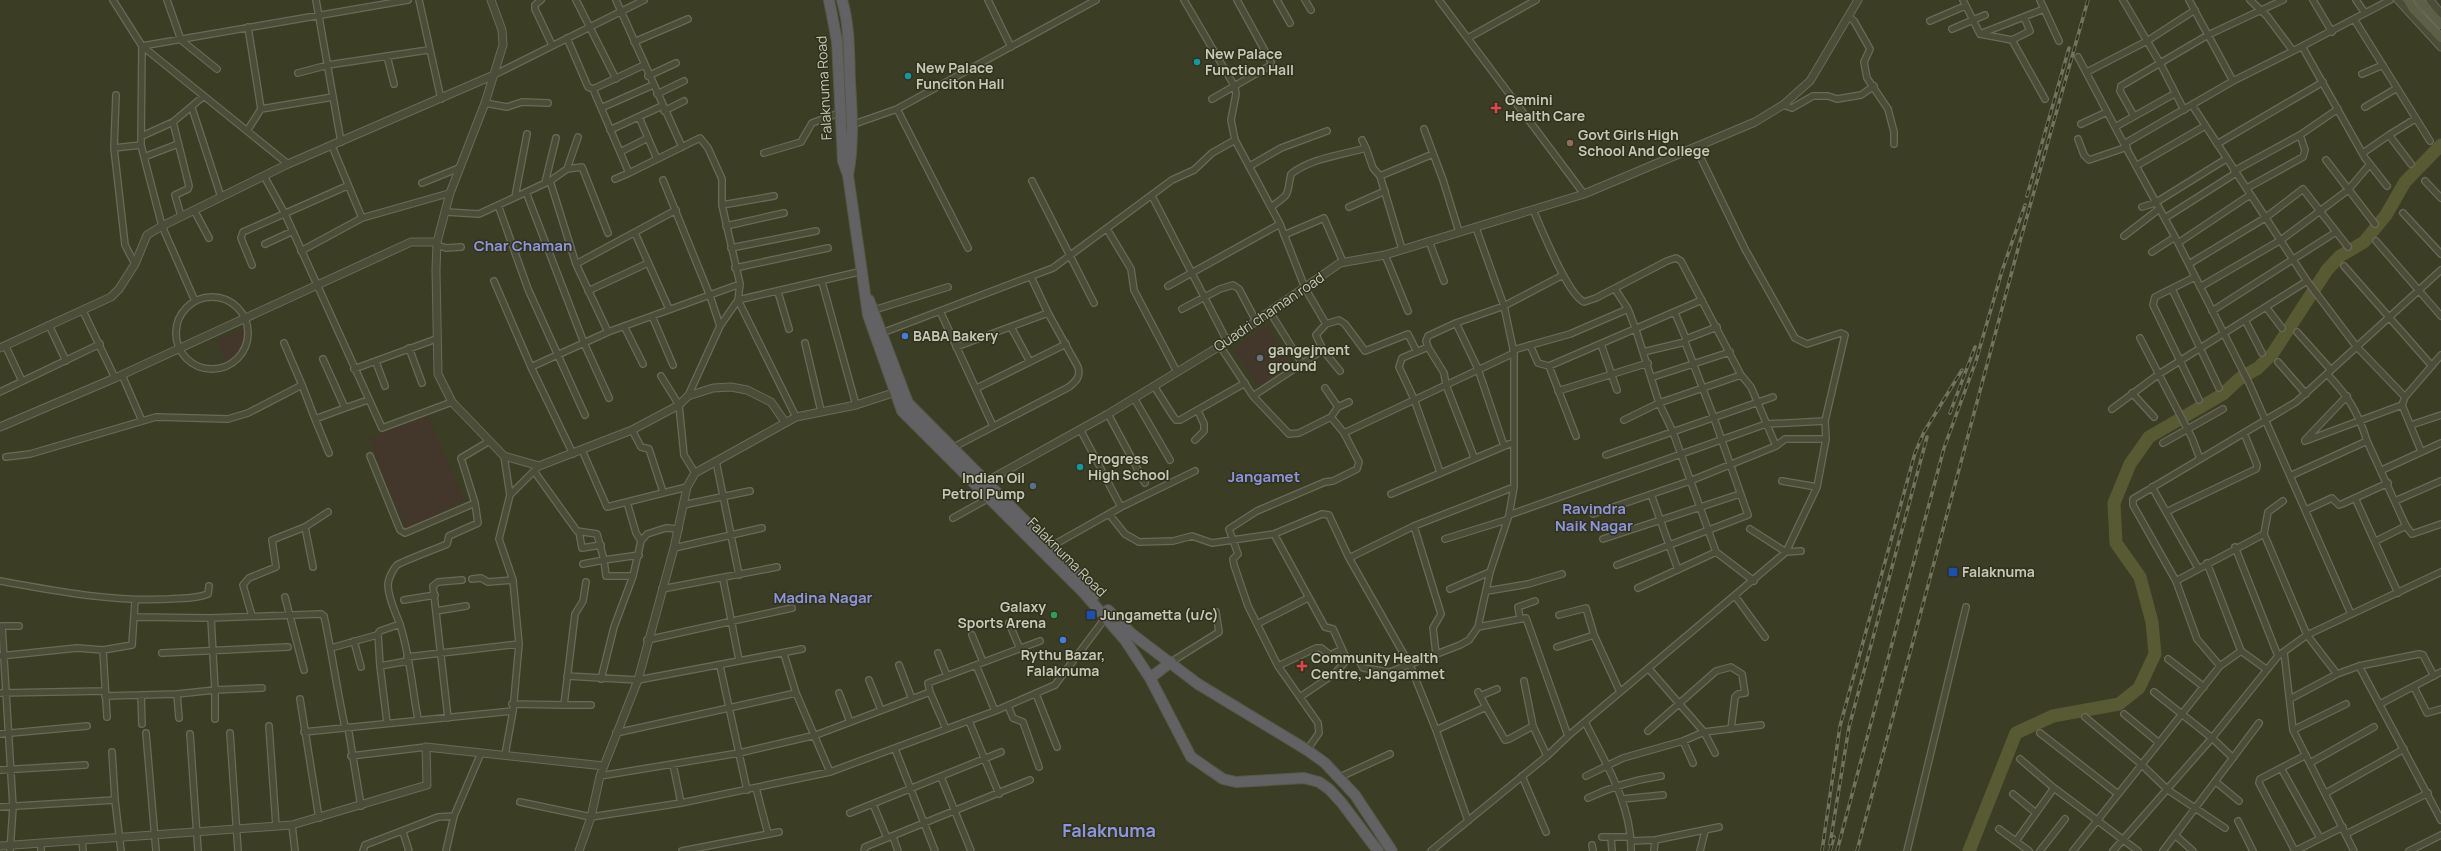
<svg xmlns="http://www.w3.org/2000/svg" width="2441" height="851" viewBox="0 0 2441 851" font-family="Manrope,sans-serif">
	<style>
		.green { fill: #43372c }
		.lines { fill: none; stroke-linecap: round; stroke-linejoin: round }
		.river { stroke: #585a33; stroke-width: 13 }
		.minor-casing { stroke: #696b57; stroke-width: 8 }
		.tertiary-casing { stroke: #696b57; stroke-width: 9 }
		.secondary-casing { stroke: #696b57; stroke-width: 10 }
		.trunk-casing { stroke: #565844; stroke-width: 12 }
		.minor { stroke: #4c4d39; stroke-width: 5.5 }
		.tertiary { stroke: #4c4d39; stroke-width: 7 }
		.secondary { stroke: #5d6047; stroke-width: 8 }
		.trunk { stroke: #626265; stroke-width: 10 }
		.rail-casing { stroke: #72745b; stroke-width: 3.5 }
		.rail { stroke: #31321e; stroke-width: 2; stroke-dasharray: 6; stroke-linecap: butt }
		.culture-dot { fill: #0f9aa8; stroke: #31321e; stroke-width: 1.5 }
		.health-dot { fill: #e0444e; stroke: #31321e; stroke-width: 1.5 }
		.education-dot { fill: #8d6e63; stroke: #31321e; stroke-width: 1.5 }
		.shop-dot { fill: #3f7fe0; stroke: #31321e; stroke-width: 1.5 }
		.worship-dot { fill: #6b7280; stroke: #31321e; stroke-width: 1.5 }
		.service-dot { fill: #5c6f8a; stroke: #31321e; stroke-width: 1.5 }
		.transit-dot { fill: #1a4fb4; stroke: #31321e; stroke-width: 1.5 }
		.leisure-dot { fill: #2e9e5b; stroke: #31321e; stroke-width: 1.5 }
		.labels { text-anchor: middle; stroke-width: 3; stroke-linejoin: round; paint-order: stroke }
		.poi-label { font-size: 14px; font-weight: bold; fill: #c6c8b5; stroke: #31321e; text-anchor: start }
		.street-label { font-size: 14px; fill: #c6c8b5; stroke: #31321e }
		.neighbourhood-label { font-size: 15px; font-weight: bold; fill: #8e95dc; stroke: #31321e }
		.district-label { font-size: 18px; font-weight: bold; fill: #8e95dc; stroke: #31321e }
	</style>
	<rect width="100%" height="100%" fill="#3c3d25"/>
	<path class="green" d="M1266,326L1292,364L1258,386L1233,349Z
		M245,329C245,345 239,353 226,362L216,340Z
		M427,413L464,500L406,529L369,439Z"/>
	<g class="lines">
		<path class="river" d="M1969,851L2016,733L2053,716L2119,704L2139,688L2155,654L2152,622L2140,577L2116,543L2114,503L2130,464L2149,437L2223,394L2239,379L2258,368L2273,353L2327,270L2340,256L2364,242L2386,215L2405,182L2441,145"/>
		<defs>
			<path id="minor" d="M113,0L142,46L288,164
				M167,0L181,40L217,69
				M316,0L341,142
				M419,0L441,99
				M541,0L535,5V9L552,45
				M576,0L616,79
				M616,0L682,147
				M988,0L1011,47
				M1277,0L1290,23
				M1305,0L1311,10
				M1439,0L1584,194
				M1963,0L1980,34L2012,40
				M2040,0L2059,41
				M2123,0L2160,63L2184,110
				M2189,0L2233,81
				M2313,0L2332,32
				M2356,0L2365,13
				M1849,17L1854,21L1870,49L1864,62L1867,78L1888,109L1894,132V144
				M2024,17L2030,31L2012,40L2045,99
				M2354,19L2430,141
				M1930,21L1965,6
				M1952,29L1985,15
				M1980,34L2044,9
				M567,38L588,87L593,89L620,152
				M1468,38L1536,0
				M634,42L688,19
				M2303,48L2365,158L2387,186
				M2293,51L2390,0
				M387,56L394,84
				M2078,57L2124,144L2233,81L2293,51L2267,16L2250,0
				M2087,72L2147,41L2195,10
				M298,73L328,65L428,50
				M2362,74L2383,65
				M494,75L644,0
				M648,76L676,63
				M593,89L644,65
				M657,94L684,81
				M116,95L114,148L125,245L135,264
				M1212,99L1271,65V62L1237,0
				M485,103L507,107L522,102L548,103
				M1783,105L1792,108L1813,96H1828L1837,99L1861,95L1874,86
				M2192,105L2307,281
				M2365,107L2397,88
				M192,108L221,197
				M601,108L653,85
				M261,109L333,97
				M897,109L968,248
				M664,111L684,101
				M2134,116L2120,91L2121,86L2208,35L2283,0
				M639,117L657,159
				M173,122L189,186L188,189L175,195L181,216
				M2081,124L2107,112
				M2115,127L2174,94
				M840,129L897,109L1096,0
				M1424,129L1443,180L1459,232
				M610,130L662,106
				M247,131L261,109L248,27
				M2389,135L2415,119
				M142,136L173,122L204,96
				M648,138L620,152L629,173L700,138L708,148L722,179V205L740,284L738,300L796,417
				M2078,139L2084,155L2089,160L2127,147
				M1235,140L1280,224L1305,288L1326,324L1339,320L1345,324L1365,351L1408,334L1417,352
				M1362,140L1366,148
				M2124,144L2175,237L2249,383L2351,614
				M2217,144L2323,82
				M332,146L362,218
				M114,148L141,145
				M764,153L801,142L812,123L839,113
				M2363,153L2389,135L2411,164
				M144,157L178,144
				M2326,160L2375,224
				M1250,166L1281,148L1327,131
				M2136,166L2205,126
				M567,169L578,137
				M2234,171L2300,135L2338,109
				M264,176L285,214L382,428L452,402
				M615,179L629,173
				M663,180L710,296L720,326
				M550,181L576,264L608,332
				M1032,181L1094,303
				M2425,181L2441,198
				M422,183L459,168
				M545,183L556,138
				M2247,188L2303,157L2305,150L2300,135
				M526,192L584,343L609,398
				M1152,196L1227,341
				M515,197L527,134
				M498,205L528,289L585,415
				M722,205L774,196
				M1271,207C1292,192 1286,196 1291,174C1311,158 1342,155 1366,148L1373,168L1380,176
				M1349,207L1385,191
				M2142,207L2155,203L2226,159
				M194,210L209,238
				M1533,210C1542,229 1567,294 1584,302L1596,298L1667,261L1676,258L1681,261L1741,375L1751,387L1776,446
				M446,212L479,214L550,181L567,169L582,167L608,233
				M2403,213L2441,254
				M2165,218L2236,173
				M726,226L784,213
				M1107,229L1131,269L1134,290L1177,372
				M635,233L669,309
				M1284,235L1324,218L1343,262
				M2124,236L2159,209
				M1429,241L1444,281
				M2376,241L2441,316
				M2178,243L2250,195
				M265,244L291,232
				M437,245L446,248L461,247
				M2348,247L2320,211L2348,190L2370,164
				M731,248L816,231
				M1402,249L1380,176L1433,154
				M301,251L362,218L450,193
				M2152,252L2175,237
				M1385,255L1408,311
				M576,264L676,210
				M2189,264L2265,218L2303,189L2320,211L2281,240L2200,287
				M252,265L241,238L243,232L347,186
				M2344,266L2432,366
				M735,268L828,248
				M2195,277L2155,297L2153,305L2199,400
				M494,281L531,367L573,454
				M822,282L856,405
				M1168,286L1280,224
				M1615,289L1628,309L1636,330L1659,403L1673,432L1716,552L1754,581
				M2172,289L2219,388
				M588,291L648,263
				M778,292L789,329
				M176 333a36 36 0 1 1 72 0a36 36 0 1 1-72 0Z
				M195,301L162,226L144,157L141,145L142,46L408,0
				M2266,307L2282,328
				M1182,309L1220,289L1233,285L1239,289L1256,321
				M874,310L948,287
				M83,311L115,378
				M940,311L993,426
				M2212,311L2336,232
				M1270,312L1301,362
				M1675,313L1686,339
				M652,316L673,365
				M2245,320L2262,353
				M49,325L66,361
				M624,326L643,364
				M1011,327L1030,362
				M2297,332L2331,370
				M882,333L1053,268L1172,180L1194,170L1212,153L1235,140L1231,120L1236,94L1235,87L1184,0
				M2140,338L2192,438L2200,459
				M284,343L302,385
				M805,343L821,411
				M1601,344L1617,390
				M5,345L22,381
				M1530,345L1538,363L1549,366L1702,300
				M1220,346L1253,396L1289,434L1299,433L1331,417
				M956,347L1048,313
				M1428,347L1426,341L1428,336L1456,323
				M409,348L422,383
				M1323,350L1340,371
				M1513,350L1570,334L1628,309
				M1643,352L1685,342L1686,339L1717,327
				M323,359L345,408L368,400
				M376,362L385,386
				M2278,362L2306,394
				M1549,366L1576,436
				M531,367L608,332L740,284
				M354,369L436,339
				M122,375L142,421
				M661,376L679,405L684,455L695,473
				M1653,377L1730,352
				M1154,386L1173,416L1176,420H1180L1245,383
				M977,388L1066,344
				M1325,388L1338,407
				M1558,391L1648,363
				M0,392L100,344
				M2132,393L2154,417
				M688,396L720,326L738,300L863,271
				M1253,396L1323,350L1316,335L1326,324
				M1134,398L1170,460
				M1349,402L1338,407L1331,417L1344,433L1514,353
				M2402,405L2421,451
				M2112,409L2159,374L2307,281L2356,346L2405,397
				M1108,414L1145,483
				M315,419L329,453
				M1624,420L1659,403L1741,375
				M2411,425L2441,415
				M1080,429L1121,507
				M632,430L641,447L649,449L663,492
				M1195,440L1204,431V424L1198,411
				M2305,440L2347,396
				M2305,441L2402,405L2405,397L2441,355
				M2367,441L2406,526L2412,534L2441,524
				M2163,443L2223,409
				M1504,446L1478,369L1456,323L1504,306L1563,275
				M952,448L1069,387C1076,381 1081,377 1078,367L1048,313L1031,277
				M582,450L607,507L687,487
				M1606,455L1773,397
				M370,456L400,530L405,533L475,503L461,458L488,442
				M504,456L510,495L499,539L513,580L519,644L513,711L505,755
				M6,457L30,454L156,417L228,419L248,413L302,385L315,419L345,408
				M716,461L739,575
				M2382,470L2441,443
				M534,471L577,531L597,534L604,560L583,564
				M1440,472L1414,399L1399,367L1402,358L1428,347L1444,373L1446,385L1474,457
				M2290,476L2367,441C2358,412 2348,396 2327,374
				M1782,481L1817,487
				M2152,487L2198,568
				M1391,494L1514,442
				M1651,494L1678,570
				M510,495L537,468
				M2355,498L2398,593
				M2395,501L2441,481
				M627,502L636,533L641,541
				M683,505L750,491
				M2306,510L2332,498L2339,505L2342,504L2388,483
				M2166,512L2256,469L2257,465L2244,433
				M1109,514L1125,534L1139,542L1173,541L1192,536L1212,543L1274,534L1322,514L1329,515L1349,558L1410,665L1436,730L1468,821
				M1593,514L1690,481L1776,446L1785,439H1826
				M1509,515L1766,424L1825,421
				M953,518L989,498
				M1414,526L1441,614L1433,628L1436,654
				M305,527L313,567
				M1750,529L1786,552L1801,551
				M579,532L582,548L601,545
				M1274,534L1325,627L1333,629L1347,660L1358,658L1363,668L1390,672L1460,645L1469,640L1478,627L1490,572L1509,515L1514,487V353L1504,306L1476,228
				M2264,534L2307,635L2441,572
				M1445,539L1506,520
				M1603,539L1740,494
				M2376,541L2406,526
				M1050,547L1121,507L1195,471
				M2235,547L2278,656L2307,635L2337,674L2359,666L2419,654L2423,655L2434,676
				M674,548L762,528
				M1349,558L1414,526L1514,487
				M2207,563L2241,651L2266,669
				M1617,565L1748,515L1714,418L1685,342
				M633,576H606L604,560L639,555
				M472,579L481,578L488,582L513,580
				M723,579L739,660
				M0,581C57,591 111,602 169,599C182,598 196,599 208,594L209,586
				M2176,581L2264,534L2268,512L2283,501
				M1638,588L1716,552
				M662,589L777,567
				M1450,589L1490,572
				M1487,591L1528,584L1562,574
				M1735,596L1765,637
				M285,597L304,670
				M404,600L435,595
				M436,611L466,606
				M252,616L243,585L249,578L276,567L272,540L305,527L328,512
				M135,617L211,618L321,614L324,616C332,653 337,690 345,727
				M1520,618L1518,607L1535,601
				M1009,623L1020,649
				M1257,624L1308,598
				M1478,627L1526,618L1568,736
				M378,634L380,666
				M972,635L983,662
				M1594,635L1620,692
				M647,640L792,608
				M354,641L361,667
				M1557,647L1594,635L1586,608L1559,615
				M331,648L377,635L380,631L400,624
				M103,650L107,717
				M2284,652L2293,730L2354,851
				M162,653L288,647
				M938,653L947,676
				M784,654L796,693L830,772
				M0,656L77,648L103,650L132,645L135,601
				M407,657L519,644
				M2168,659L2204,687
				M1171,662L1219,632L1216,612
				M899,665L912,699
				M976,665L995,711
				M720,666L747,790
				M1278,666L1316,648H1321L1330,655L1341,650
				M2220,666L2197,639L2176,581L2133,505V499L2296,402L2441,270
				M2359,666L2441,820
				M1649,669L1704,732L1715,753
				M567,676L638,680L802,649
				M601,679L614,627L633,576L641,541L647,534L666,528L679,529
				M869,680L881,710
				M1524,681L1533,726
				M2414,687L2427,713L2441,709
				M930,692L946,729
				M2154,692L2212,738L2233,758
				M0,693L104,691
				M839,693L850,722
				M177,694L179,718
				M1036,694L1057,747
				M141,695L142,724
				M105,696L177,694L215,690L211,618
				M1480,696L1497,689
				M1300,697L1334,674L1347,660
				M300,699L319,818
				M2290,699L2337,674
				M512,704L564,705L575,614L583,601L586,582
				M2380,704L2441,672
				M564,705H591
				M1008,706L1013,718L1023,722L1039,767
				M1486,707L1505,740L1509,739L1533,726L1547,756
				M2124,714L2158,742
				M2085,717L2141,764L2168,790L2225,828
				M448,718L433,586L438,582L462,580
				M215,719V690L262,688
				M418,719C412,688 410,655 400,625C396,613 388,598 388,585C388,579 393,569 397,565C401,562 438,548 447,544L449,536L478,523L475,503
				M969,721L999,794
				M1585,722C1605,762 1632,805 1631,851
				M387,723L380,666L408,661
				M269,726L276,826
				M348,727L361,806
				M1436,730L1486,707L1478,692
				M2293,730L2346,704
				M1648,731L1716,671L1731,667L1742,674L1745,693L1738,694L1735,697L1731,729
				M304,732L513,711
				M146,733L156,851
				M230,733L238,851
				M616,733L796,693
				M2040,733L2118,794
				M0,734L87,726
				M190,734L198,851
				M1683,741L1693,763
				M895,749L935,851
				M1307,750L1319,733L1318,723L1278,666L1248,606L1234,565L1233,559L1238,554L1229,529L1257,511L1325,482L1333,481L1357,469L1359,462L1344,433
				M351,756L426,747
				M2020,759L2054,788L2138,851
				M2310,763L2374,727
				M673,764L681,803
				M2281,768L2320,838
				M0,770L85,765
				M600,776L739,753L816,735L930,692L928,683L1040,641
				M1522,776L1546,832
				M1586,776L1623,758L1683,741L1704,732L1761,725
				M941,777L971,851
				M1340,777L1390,754
				M2216,782L2239,801
				M756,788L768,834
				M2326,793L2404,749
				M2013,794L2036,813
				M1588,798C1613,786 1634,780 1661,776
				M1622,799L1663,795
				M115,800L121,851
				M520,802L591,817L681,803L830,772L995,711L1055,685L1106,617
				M873,804L887,838
				M0,807L115,800L112,752
				M850,813L1001,752
				M2238,821L2253,851
				M292,825L295,851
				M1999,829L2029,851
				M403,832L409,851
				M2346,834L2428,793
				M2175,835L2193,851
				M893,837L898,851
				M1602,837H1630
				M1611,837L1612,851
				M82,840L83,851
				M1631,841L1655,840L1719,827
				M2016,841L2054,788
				M41,843V851
				M1592,845L1593,851
				M10,851L13,807L2,626H19
				M363,851L365,845L438,817L454,816
				M446,851L454,816L481,753
				M682,851L779,832
				M864,851L865,847L1030,780
				M1431,851L1547,756L1568,736L1786,552L1817,487L1826,439L1825,421L1845,335L1841,333L1807,344L1795,338L1745,249L1696,148
				M1654,851L1655,840
				M1700,851L1705,831
				M1907,851L1966,607
				M2040,851L2065,819
				M2073,851L2220,666L2241,651
				M2113,851L2212,738L2278,656
				M2163,851L2259,723
				M2295,851L2259,783L2260,779L2306,755
				M2295,851L2343,827
				M2409,851L2441,835"/>
			<path id="tertiary" d="M491,0L502,30L503,45L485,103L450,193L437,242L436,270L438,374L452,402L504,456L539,466L632,430L679,405L688,396L713,388L731,387L747,390L771,402L785,422
				M2398,0L2441,47
				M2430,0L2441,14
				M0,348L111,297L119,289L135,264L147,235L162,226L288,164L494,75
				M0,427L115,378L411,242H437
				M984,483L1108,414L1220,346L1340,263L1385,255L1584,194L1755,122L1783,105L1810,81L1858,0
				M0,846L292,825L427,785L426,747L604,766
				M579,851L591,817L600,776L638,680L674,548L687,487L695,473L796,417L856,405L899,391"/>
			<path id="secondary" d="M2408,0L2413,9L2441,38
				M2419,0L2441,24"/>
			<path id="trunk" d="M829,0L837,41L843,161L848,175L868,315L902,411L1083,592L1125,640L1150,678L1191,757L1223,779L1236,782L1304,778L1319,782L1329,789L1341,802L1378,851
				M842,0C850,27 849,55 850,82C852,113 854,144 848,175
				M869,300L908,403L1071,567L1095,595
				M1108,610L1132,634L1198,684L1307,750L1325,763L1355,795L1392,851
				M1150,678L1171,662"/>
		</defs>
		<use href="#minor" class="minor-casing"/>
		<use href="#tertiary" class="tertiary-casing"/>
		<use href="#secondary" class="secondary-casing"/>
		<use href="#trunk" class="trunk-casing"/>
		<use href="#minor" class="minor"/>
		<use href="#tertiary" class="tertiary"/>
		<use href="#secondary" class="secondary"/>
		<use href="#trunk" class="trunk"/>
		<defs>
			<path id="rail" d="M2027,196L2069,48
				M1950,413L1975,347
				M1830,844L1849,727L1927,437
				M1822,851L1840,726L1915,453L1924,432L1962,370
				M1830,851L1834,837
				M1837,851L1944,448L1976,361L2002,271L2025,205
				M1857,851L2019,245L2088,0"/>
		</defs>
		<use href="#rail" class="rail-casing"/>
		<use href="#rail" class="rail"/>
	</g>
	<g class="culture-dot">
		<circle cx="1197" cy="62" r="4"/>
		<circle cx="908" cy="76" r="4"/>
		<circle cx="1080" cy="467" r="4"/>
	</g>
	<g class="health-dot">
		<path d="M1494 102h4v4h4v4h-4v4h-4v-4h-4v-4h4z"/>
		<path d="M1300 660h4v4h4v4h-4v4h-4v-4h-4v-4h4z"/>
	</g>
	<circle class="education-dot" cx="1570" cy="143" r="4"/>
	<g class="shop-dot">
		<circle cx="905" cy="336" r="4"/>
		<circle cx="1063" cy="640" r="4"/>
	</g>
	<circle class="worship-dot" cx="1260" cy="358" r="4"/>
	<circle class="service-dot" cx="1033" cy="486" r="4"/>
	<g class="transit-dot">
		<rect x="1948" y="567" width="10" height="10" rx="2"/>
		<rect x="1086" y="610" width="10" height="10" rx="2"/>
	</g>
	<circle class="leisure-dot" cx="1054" cy="615" r="4"/>
	<g class="labels">
		<g class="poi-label">
			<text x="1205" y="59">New Palace<tspan x="1205" dy="16">Function Hall</tspan></text>
			<text x="916" y="73">New Palace<tspan x="916" dy="16">Funciton Hall</tspan></text>
			<text x="1505" y="105">Gemini<tspan x="1505" dy="16">Health Care</tspan></text>
			<text x="1578" y="140">Govt Girls High<tspan x="1578" dy="16">School And College</tspan></text>
			<text x="913" y="341">BABA Bakery</text>
			<text x="1268" y="355">gangejment<tspan x="1268" dy="16">ground</tspan></text>
			<text x="1088" y="464">Progress<tspan x="1088" dy="16">High School</tspan></text>
			<text x="1025" y="483" text-anchor="end">Indian Oil<tspan x="1025" dy="16">Petrol Pump</tspan></text>
			<text x="1962" y="577">Falaknuma</text>
			<text x="1046" y="612" text-anchor="end">Galaxy<tspan x="1046" dy="16">Sports Arena</tspan></text>
			<text x="1100" y="620">Jungametta (u/c)</text>
			<text x="1063" y="660" text-anchor="middle">Rythu Bazar,<tspan x="1063" dy="16">Falaknuma</tspan></text>
			<text x="1311" y="663">Community Health<tspan x="1311" dy="16">Centre, Jangammet</tspan></text>
		</g>
		<g class="street-label">
			<text transform="translate(824 88) rotate(-93)" y="5">Falaknuma Road</text>
			<text transform="translate(1269 312) rotate(-34)" y="5">Quadri chaman road</text>
			<text transform="translate(1067 557) rotate(45)" y="5">Falaknuma Road</text>
		</g>
		<g class="neighbourhood-label">
			<text x="523" y="251">Char Chaman</text>
			<text x="1264" y="482">Jangamet</text>
			<text x="1594" y="514">Ravindra<tspan x="1594" dy="17">Naik Nagar</tspan></text>
			<text x="823" y="603">Madina Nagar</text>
		</g>
		<g class="district-label">
			<text x="1109" y="837">Falaknuma</text>
		</g>
	</g>
</svg>
